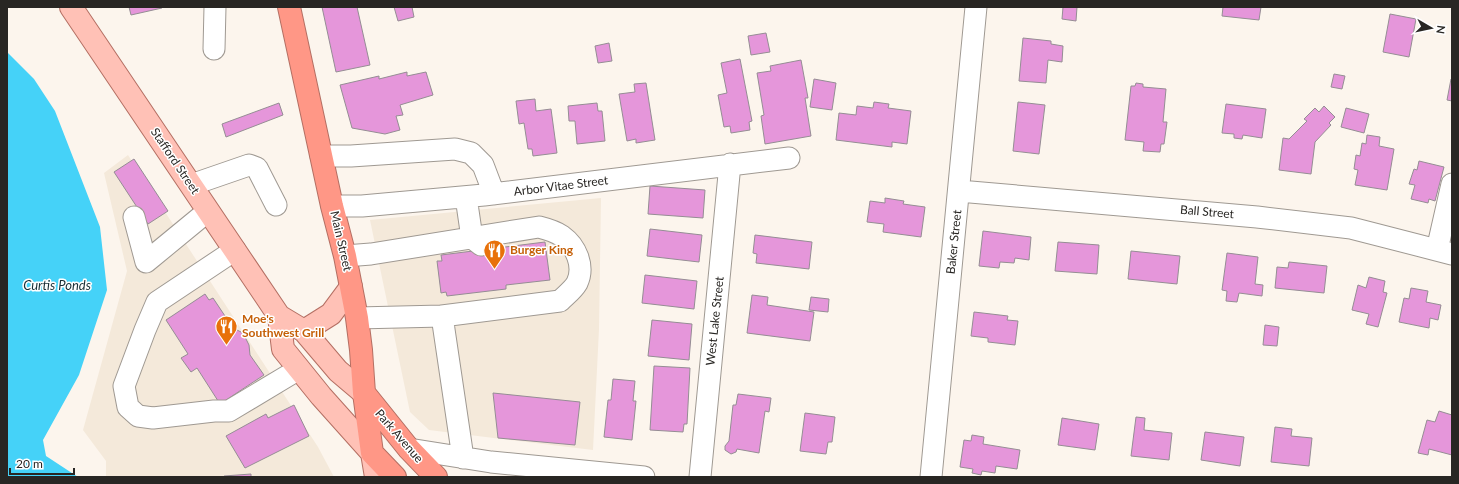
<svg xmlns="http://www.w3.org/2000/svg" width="1459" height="484" viewBox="0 0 1459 484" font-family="Lato,sans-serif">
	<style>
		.built { fill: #f4e9da }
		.water { fill: #45d2f8 }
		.building { fill: #e596da; stroke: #958d94 }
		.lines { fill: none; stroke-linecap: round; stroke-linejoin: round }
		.minor-casing { stroke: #9f9992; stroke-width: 23 }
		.major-casing { stroke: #b46f63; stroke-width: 24 }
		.highway-casing { stroke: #b46f63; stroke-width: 24 }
		.minor { stroke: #fff; stroke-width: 21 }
		.major { stroke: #ffc1b6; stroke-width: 22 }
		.highway { stroke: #ff9786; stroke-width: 22 }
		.labels { text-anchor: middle; stroke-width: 3; stroke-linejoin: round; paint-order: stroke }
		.street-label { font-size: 12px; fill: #282623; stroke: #fff }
		.food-label { font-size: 12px; font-weight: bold; fill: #c56008; stroke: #fff; text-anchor: start }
		.water-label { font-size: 13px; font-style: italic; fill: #182e36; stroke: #fff }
	</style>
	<rect width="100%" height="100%" fill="#fcf5ed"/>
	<path class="built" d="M128,155L318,447L334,477H106V461L83,430L127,271L104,173Z
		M601,198L599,329L593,450L429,430L410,412L370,220Z"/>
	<path class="water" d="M7,52L34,79L55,111L100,227L107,290L79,375L43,440L46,456L78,477H7Z"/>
	<path class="building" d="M129,7H162V8L131,15Z
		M322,7H357L370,65L336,72Z
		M394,7H412L414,17L398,21Z
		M1063,7H1077L1076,21L1062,19Z
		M1223,7H1261L1259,20L1222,16Z
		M1390,14L1416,19L1409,57L1383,52Z
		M766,33L770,52L751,55L748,36Z
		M1023,38L1051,41V44L1063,46L1062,62L1048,60L1046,83L1019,81Z
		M609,43L612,61L598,63L595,46Z
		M740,59L752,121L749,122L750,130L731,133L730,126L724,127L718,95L727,93L721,63Z
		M801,60L808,98H805L811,136L765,144L761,116L764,115L757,73L771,71L770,66Z
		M407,72V76L426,72L433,95L400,105L403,115L396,116L400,130L385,134L352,128L340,85L379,76V79Z
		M1334,74L1345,76L1342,89L1331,87Z
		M814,79L836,83L832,110L810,107Z
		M1451,79H1452V101L1447,100Z
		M646,83L655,140L636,143V139L627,141L619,94L635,92L634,84Z
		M1136,83L1143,84V87L1166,89L1163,122H1167L1164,144H1161L1160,152L1143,151L1144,142L1125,140L1131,86H1135Z
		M535,99L536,111L551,109L557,153L533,156L532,149H528L524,123L519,124L516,101Z
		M874,102L889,104L888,108L911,111L907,144L892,142V147L836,140L839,113L856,115L857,106L873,108Z
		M1018,102L1045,105L1039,154L1013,151Z
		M279,103L283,115L226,137L222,124Z
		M597,103L598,111H602L605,141L577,144L575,121H569L568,106Z
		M1226,104L1266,109L1262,138L1243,135L1242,139L1234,138V134L1222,133Z
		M1324,106L1335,117L1329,123L1331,125L1315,142L1311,174L1279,170L1283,138L1289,139L1307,121L1304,119L1315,108L1319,112Z
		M1346,108L1369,114L1364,133L1341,127Z
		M1367,135L1380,137L1379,146L1394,149L1387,190L1355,185L1358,170L1354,169L1356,155L1360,156L1362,143L1366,144Z
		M134,159L168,211L148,224L114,172Z
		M1419,161L1444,167L1435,201L1429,199L1428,203L1411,199L1415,185L1409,184L1414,169L1417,170Z
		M650,186L705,190L703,218L648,214Z
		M885,198L904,201L903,204L925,207L921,237L883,232L884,224L867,222L870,201L885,203Z
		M650,229L702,235L699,262L647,256Z
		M983,231L1031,237L1029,260L1015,258L1014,263L1000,262L999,268L979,266Z
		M755,235L812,242L809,269L756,263L757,254L753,253Z
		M545,242L550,280L506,285V289L447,296L446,292L441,293L437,261H442L441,255Z
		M1058,242L1099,245L1097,274L1055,271Z
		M1131,251L1180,256L1177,284L1128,279Z
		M1227,253L1258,257L1255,284L1263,285L1262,296L1239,293L1237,302L1226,301L1227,291L1222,290Z
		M1289,262L1327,266L1324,293L1275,288L1277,267L1288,268Z
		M645,275L697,281L694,309L642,303Z
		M1369,277L1385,281L1383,292L1387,293L1378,327L1366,324L1369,314L1352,310L1358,285L1366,288Z
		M1411,288L1428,291L1426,302L1441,305L1438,320L1430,318L1429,328L1399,322L1404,298L1409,299Z
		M205,294L209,300L213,298L233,328L241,332L245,337L249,345L250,355L264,375L220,404L197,368L191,372L181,358L188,354L166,320Z
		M752,295L768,297L767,305L814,312L810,341L747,333Z
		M811,297L829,299L828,312L809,310Z
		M974,312L1008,316L1007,320L1018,321L1015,345L988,342V338L971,336Z
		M652,320L692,324L689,360L648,356Z
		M1265,325L1279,327L1277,346L1263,345Z
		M654,366L690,368L687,424H684L683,432L650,430Z
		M613,379L635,381L633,401H636L632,440L604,437L608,400H611Z
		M493,393L580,402L575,445L498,438Z
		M738,394L771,398L769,412L765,411L759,453L737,449L736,452L731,454L725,450V446L729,441L733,405H736Z
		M294,405L309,436L245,468L226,436L266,414L268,418Z
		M1439,411L1452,415V455L1429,449L1428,455L1418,453L1427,420L1435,422Z
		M805,413L835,417L832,442H828L826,454L800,451Z
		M1136,417L1145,418L1144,430L1172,433L1169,460L1131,456Z
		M1062,418L1099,424L1095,450L1058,445Z
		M1275,427L1292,429L1291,436L1312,438L1309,466L1271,462Z
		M1205,432L1244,437L1240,466L1201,460Z
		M972,435L984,437L983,444L1020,450L1017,469L996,466L995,473L982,471L981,475L972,473L973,469L960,467L964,440L971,441Z
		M251,474V477H224V476Z"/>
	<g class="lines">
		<defs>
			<path id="minor" d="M214,49L215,7
				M321,156H351L455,149L471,153L483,165L494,194
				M191,185L249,165L257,168L276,205
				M959,191L1257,217L1351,228L1452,254
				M466,197L472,238L481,245L484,244
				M332,206H362L484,195L789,158
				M134,217L146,262L208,211
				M235,250L157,302L145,330L124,386L128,407L138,416L153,418L214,411H229L299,369
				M1437,250L1452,184
				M345,256L371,254L539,227C547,229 556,232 562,236C576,246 585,266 577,283C573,290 566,295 560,301L442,316L357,318
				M442,316L463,458
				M409,449L491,462L644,477
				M700,477L730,164
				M931,477L976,7"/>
			<path id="major" d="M71,7L279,316L304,331L338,371L364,393
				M279,316L283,349L321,396L372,453L376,477
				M304,331L331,314L351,287"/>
			<path id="highway" d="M289,7L332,206L345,256L357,318L361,350L364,393L372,453L395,477
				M364,393L409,449L436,477"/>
		</defs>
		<use href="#minor" class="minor-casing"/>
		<use href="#major" class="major-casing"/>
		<use href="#highway" class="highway-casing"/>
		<use href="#minor" class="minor"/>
		<use href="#major" class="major"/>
		<use href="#highway" class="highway"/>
	</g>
	<defs>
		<symbol id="restaurant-pin" viewBox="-11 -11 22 30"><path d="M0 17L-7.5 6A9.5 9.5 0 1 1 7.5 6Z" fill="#e8710a" stroke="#fff"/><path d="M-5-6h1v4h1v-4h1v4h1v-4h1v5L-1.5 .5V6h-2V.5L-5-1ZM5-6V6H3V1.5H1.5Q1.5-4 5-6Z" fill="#fff"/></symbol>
	</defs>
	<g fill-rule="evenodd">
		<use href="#restaurant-pin" x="482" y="238" width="25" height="34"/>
		<use href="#restaurant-pin" x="214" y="314" width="25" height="34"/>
	</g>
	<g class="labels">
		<g class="street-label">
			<text transform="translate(175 161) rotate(56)" y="4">Stafford Street</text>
			<text transform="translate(561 186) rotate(-7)" y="4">Arbor Vitae Street</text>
			<text transform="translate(1207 212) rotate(5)" y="4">Ball Street</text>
			<text transform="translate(341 241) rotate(77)" y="4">Main Street</text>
			<text transform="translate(954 242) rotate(-84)" y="4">Baker Street</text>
			<text transform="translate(715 321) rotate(-84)" y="4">West Lake Street</text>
			<text transform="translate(399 436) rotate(49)" y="4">Park Avenue</text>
		</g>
		<g class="food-label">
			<text x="510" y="254">Burger King</text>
			<text x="242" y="323">Moe's<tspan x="242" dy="14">Southwest Grill</tspan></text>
		</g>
		<g class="water-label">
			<text x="57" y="290">Curtis Ponds</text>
		</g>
	</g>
	<rect width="1459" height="484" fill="none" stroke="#282623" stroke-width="16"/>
	<g transform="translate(1431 28) rotate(99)" stroke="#ffffff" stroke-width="3" paint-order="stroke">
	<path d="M0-3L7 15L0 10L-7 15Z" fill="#282623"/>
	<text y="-6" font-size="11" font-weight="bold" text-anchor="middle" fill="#282623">N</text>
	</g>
	<path d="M10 468v6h64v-6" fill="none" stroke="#282623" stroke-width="2"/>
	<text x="16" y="468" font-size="12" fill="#282623" stroke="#ffffff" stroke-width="3" paint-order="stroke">20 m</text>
</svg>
